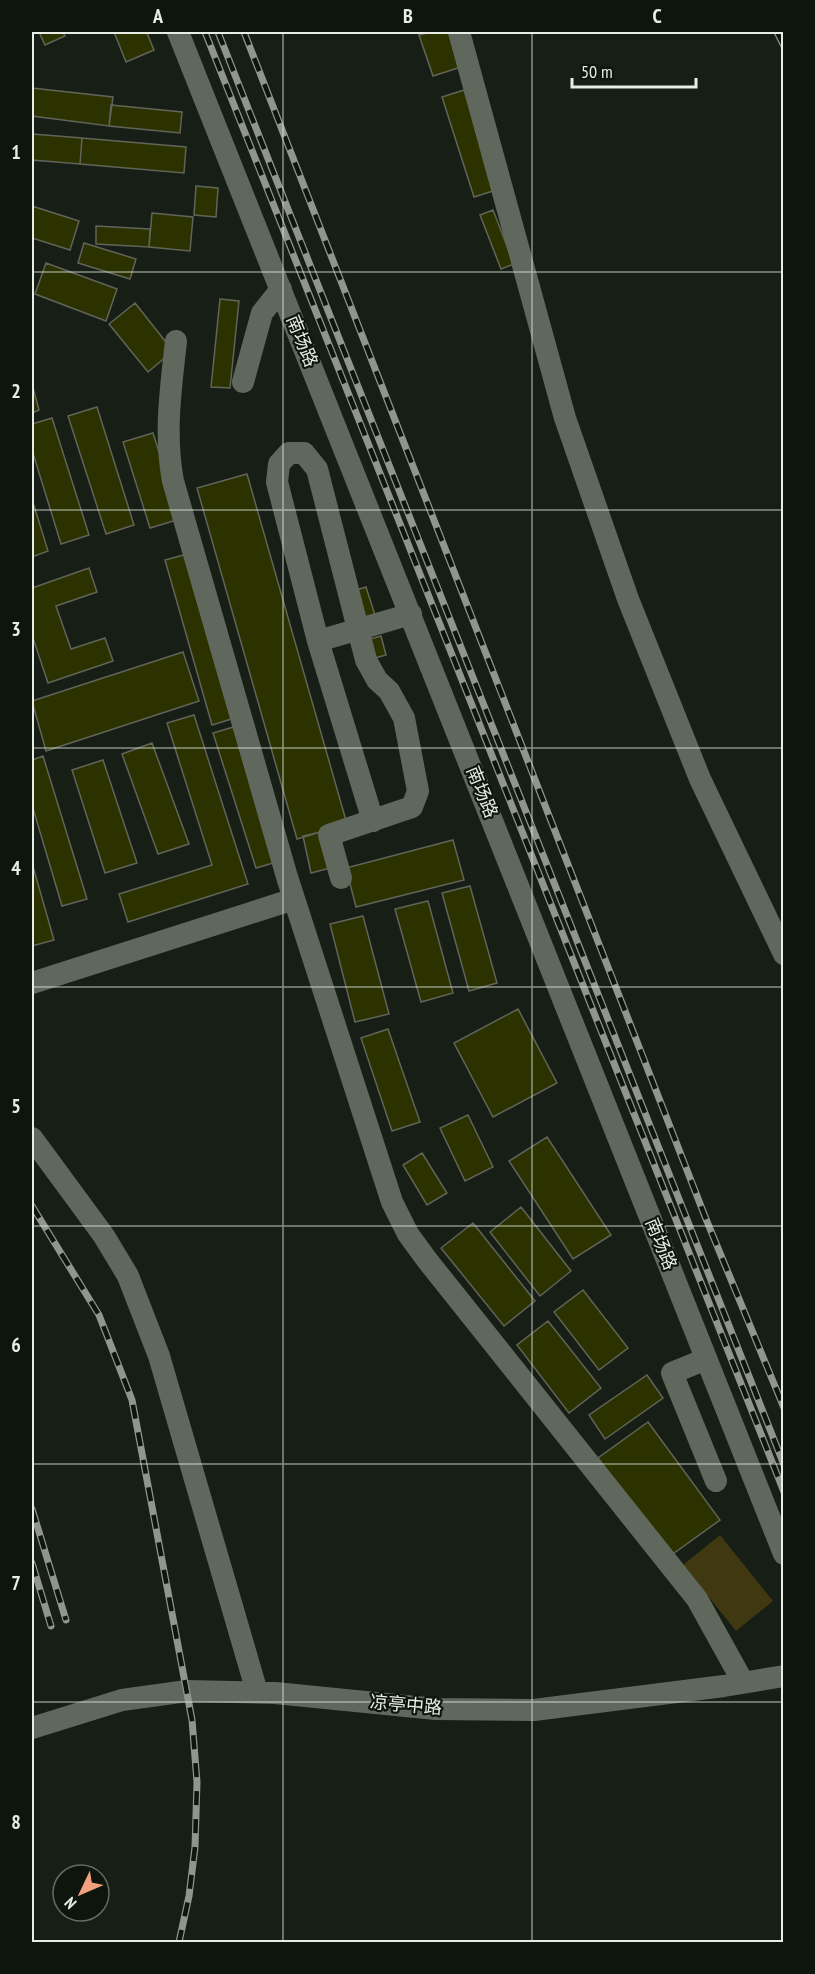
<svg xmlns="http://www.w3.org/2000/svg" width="815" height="1974" viewBox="0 0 815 1974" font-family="'PT Sans Narrow','Noto Sans SC',sans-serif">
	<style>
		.green { fill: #3f3810 }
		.building { fill: #2b3200; stroke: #616458; stroke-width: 1.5 }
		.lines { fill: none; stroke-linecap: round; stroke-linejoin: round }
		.minor { stroke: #60685d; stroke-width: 22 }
		.rail-casing { stroke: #90958e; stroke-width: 7 }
		.rail { stroke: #0e150c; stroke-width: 4.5; stroke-dasharray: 14; stroke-linecap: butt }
		.grid { fill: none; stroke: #e8ede6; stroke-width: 1.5; stroke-opacity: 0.55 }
		.labels { text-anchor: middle; stroke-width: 4.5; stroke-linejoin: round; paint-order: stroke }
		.street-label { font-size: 18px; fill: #e8ede6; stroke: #0e150c }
		.neatline { fill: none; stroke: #e8ede6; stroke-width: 2 }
		.grid-label { font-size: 20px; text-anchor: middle; font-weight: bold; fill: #e8ede6 }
	</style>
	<rect width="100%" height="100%" fill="#171e15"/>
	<path class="green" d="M720,1535L773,1601L736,1631L683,1565Z"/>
	<path class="building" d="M39,32H63L65,36L45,45Z
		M114,32H150L147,33L154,50L126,62Z
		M431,32H449L461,67L433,76L419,35Z
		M32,88L113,97L109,126L32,116Z
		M464,90L496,190L474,197L442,97Z
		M111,105L182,112L180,133L109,126Z
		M32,134L82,138L80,164L32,160Z
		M82,138L186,147L184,173L80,164Z
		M196,186L218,188L216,217L194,215Z
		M32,206L79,221L70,250L32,238Z
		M493,210L514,264L501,269L480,215Z
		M152,213L193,217L190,251L149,247Z
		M96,226L150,229L149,247L96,244Z
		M84,243L136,259L130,279L78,263Z
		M46,263L117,289L106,321L35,294Z
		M220,299L239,301L230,388L211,387Z
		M135,303L173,351L148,372L109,324Z
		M32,384L39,410L32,413Z
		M97,407L134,525L106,534L68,416Z
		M52,418L89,535L61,544L32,450V424Z
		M153,433L180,519L150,528L123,442Z
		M247,474L347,824L297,839L197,488Z
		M32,499L48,551L32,557Z
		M191,553L238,717L212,725L165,560Z
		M89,568L97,592L56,606L71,649L105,638L113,661L48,683L32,635V588Z
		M366,587L375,615L361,619L353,591Z
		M381,636L386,655L375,658L370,639Z
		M183,652L199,701L46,751L32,701Z
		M194,715L248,884L128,922L119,894L212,865L167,723Z
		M237,726L280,861L256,868L213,733Z
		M152,743L189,844L158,854L122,754Z
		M43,756L87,899L62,906L32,805V760Z
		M103,760L137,863L105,873L72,770Z
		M325,831L334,867L311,873L303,836Z
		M453,840L464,880L356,907L346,868Z
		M32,863L54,940L32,946Z
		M470,886L497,983L469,991L442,893Z
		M428,901L453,993L421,1002L395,909Z
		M363,916L389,1014L355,1022L330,924Z
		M518,1009L557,1083L493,1117L454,1043Z
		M388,1029L420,1122L392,1131L361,1038Z
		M468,1115L493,1167L465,1181L440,1128Z
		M547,1137L611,1235L573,1259L509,1161Z
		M422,1153L447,1193L427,1205L403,1165Z
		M521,1207L571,1271L540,1296L490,1232Z
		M473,1223L535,1301L504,1326L441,1248Z
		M583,1290L628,1348L599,1370L554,1312Z
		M548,1321L601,1388L569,1413L517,1345Z
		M647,1375L663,1398L605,1439L589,1415Z
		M648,1422L720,1520L670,1556L598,1458Z"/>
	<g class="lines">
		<path class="minor" d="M178,32L784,1554
			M459,32L565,418L628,599L700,779L784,954
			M176,341C171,388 164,433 173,481L287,877L392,1202L408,1234L427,1260L697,1599L743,1682
			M243,382L262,313L281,289
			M318,641L411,614
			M341,878L329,835L412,807L418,791L404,718L389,691L377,680L366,660L317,469L304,453H289L279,464L277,482L318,641L373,821
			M32,983L294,899
			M32,1138L104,1236L128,1276L159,1356L257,1692
			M706,1359L672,1373L716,1481
			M32,1728L122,1700L187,1691L275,1693L436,1709L534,1710L724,1686L784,1676"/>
		<defs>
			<path id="rail" d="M205,32L784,1492
				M218,32L784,1465
				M244,32L706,1219L784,1408
				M777,32L784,46
				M32,1206L99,1315L132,1400L192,1720L197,1782L195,1847L189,1896L179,1942
				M32,1509L66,1620
				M32,1563L51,1626"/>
		</defs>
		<use href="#rail" class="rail-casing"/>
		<use href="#rail" class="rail"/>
	</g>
	<path class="grid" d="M283,32V1942M532,32V1942M32,272H784M32,510H784M32,748H784M32,987H784M32,1226H784M32,1464H784M32,1702H784"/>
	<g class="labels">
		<g class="street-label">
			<text transform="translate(302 341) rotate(68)" y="6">南场路</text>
			<text transform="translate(482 792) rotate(68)" y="6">南场路</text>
			<text transform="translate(661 1244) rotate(68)" y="6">南场路</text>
			<text transform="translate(406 1705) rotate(5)" y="6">凉亭中路</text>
		</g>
	</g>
	<rect width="815" height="1974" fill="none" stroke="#0e150c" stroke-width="66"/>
	<g transform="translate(81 1893) rotate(226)"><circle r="28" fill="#0e150c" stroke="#656b63" stroke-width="1.5"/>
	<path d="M0-4.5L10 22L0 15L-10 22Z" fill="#f1a17e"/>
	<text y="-9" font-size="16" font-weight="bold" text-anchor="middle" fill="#e8ede6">N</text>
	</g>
	<path d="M572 78v9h124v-9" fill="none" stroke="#e8ede6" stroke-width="3"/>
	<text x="581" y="78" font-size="18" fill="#e8ede6" stroke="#0e150c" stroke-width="4.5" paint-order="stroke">50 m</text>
	<rect x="33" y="33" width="749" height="1908" class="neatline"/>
	<g class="grid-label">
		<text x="158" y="23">A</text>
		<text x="408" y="23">B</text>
		<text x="657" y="23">C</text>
		<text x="16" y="159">1</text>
		<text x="16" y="398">2</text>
		<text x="16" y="636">3</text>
		<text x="16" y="875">4</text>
		<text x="16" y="1113">5</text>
		<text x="16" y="1352">6</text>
		<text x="16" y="1590">7</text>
		<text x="16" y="1829">8</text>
	</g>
</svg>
